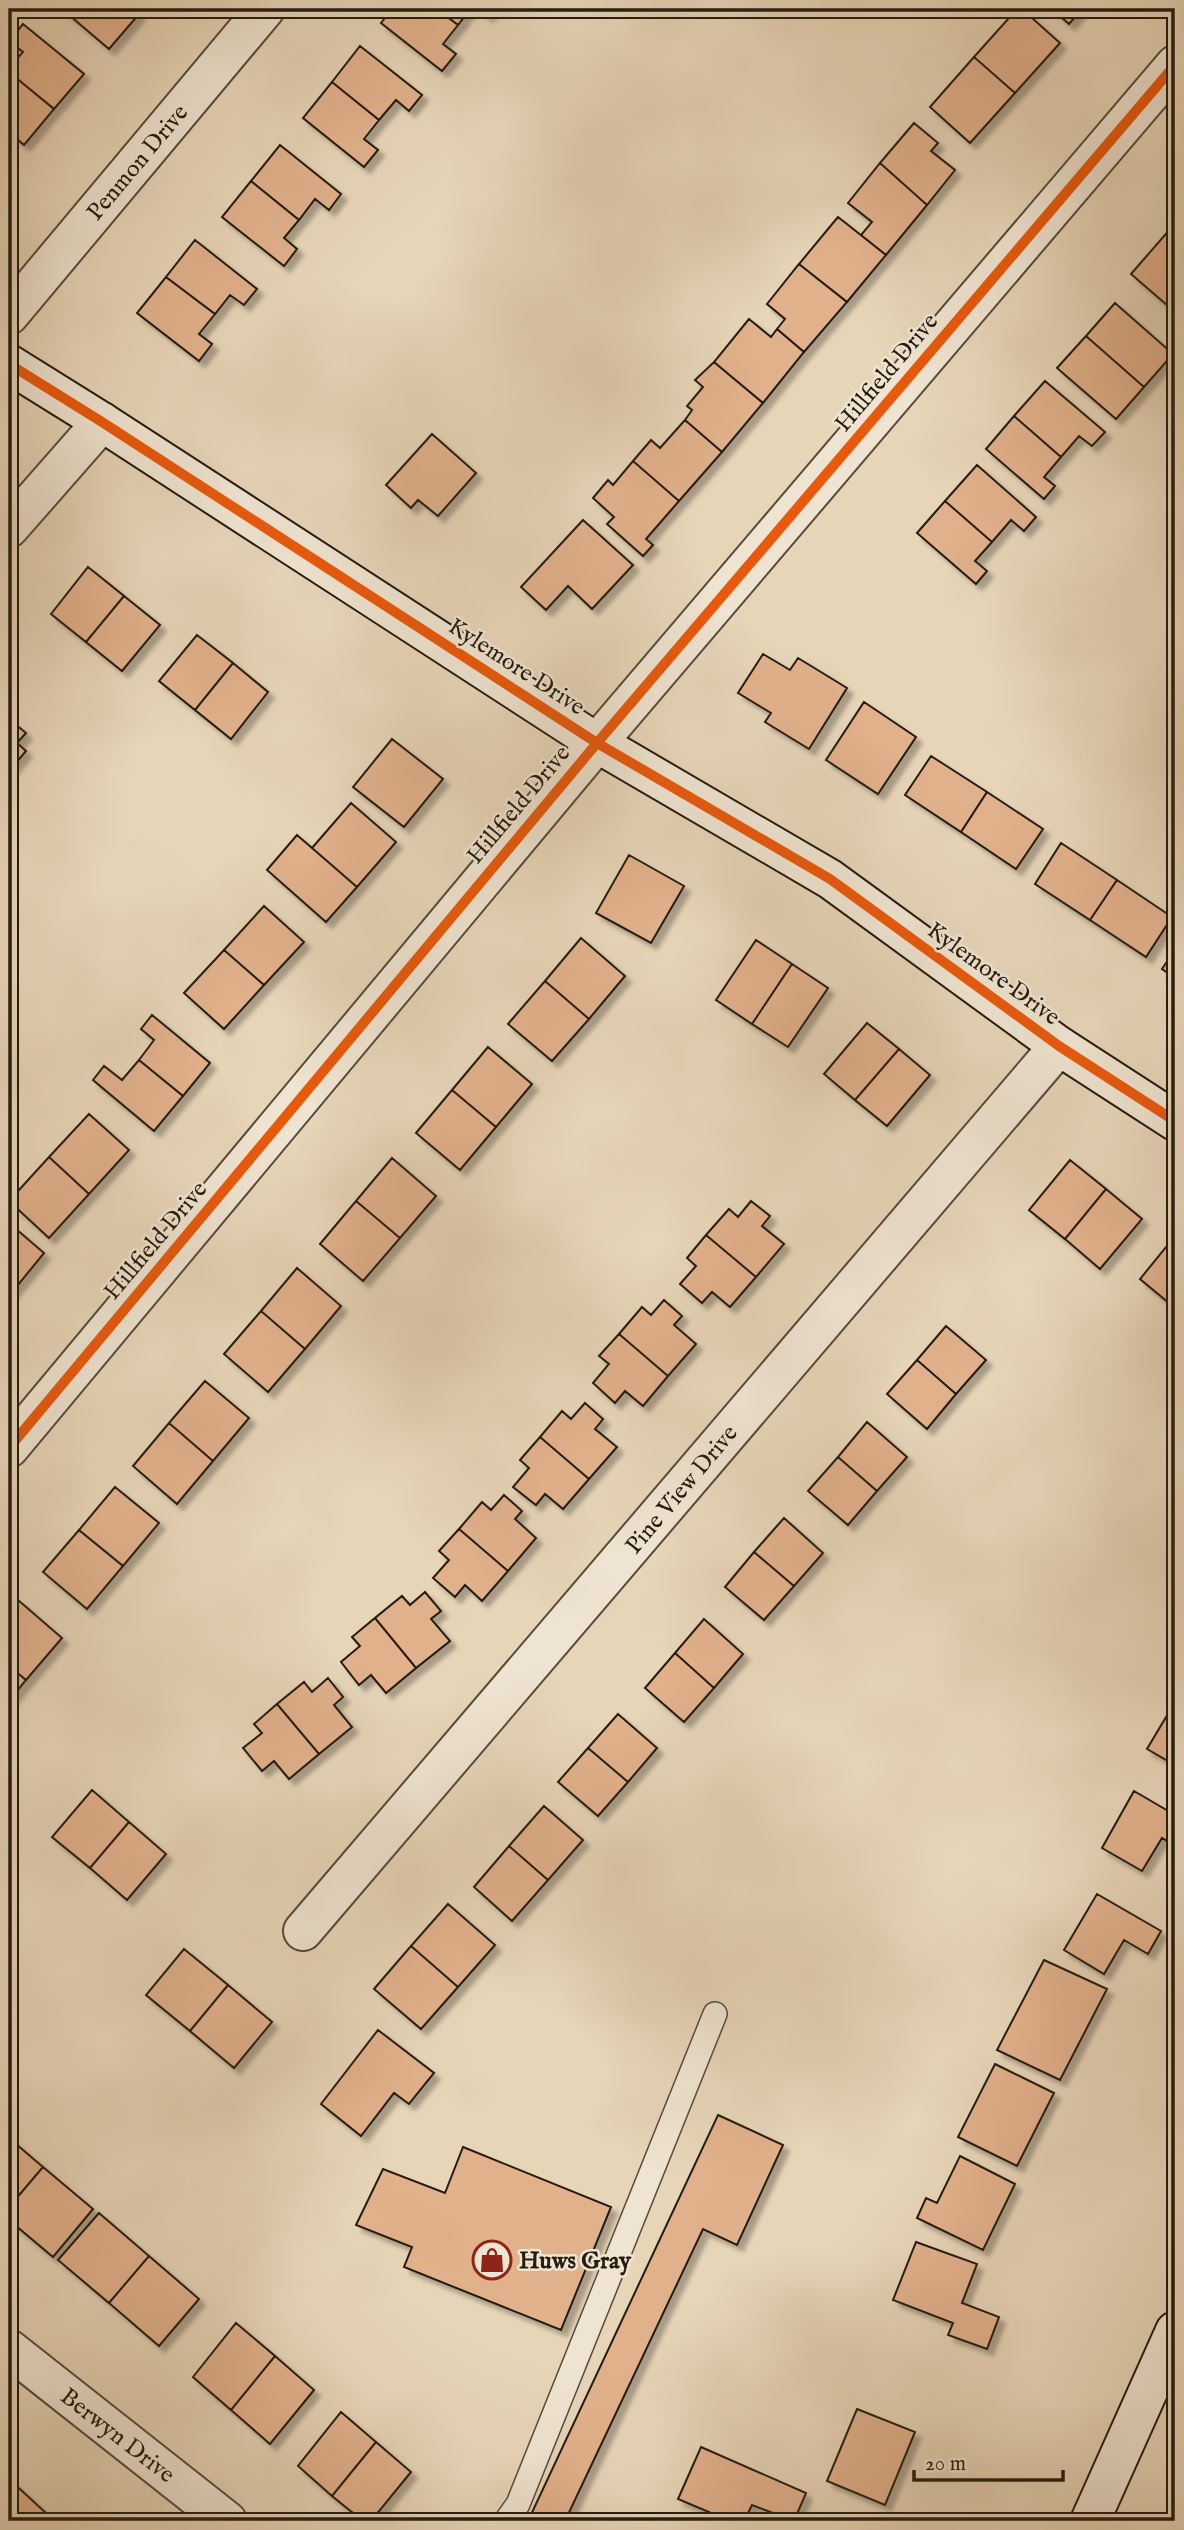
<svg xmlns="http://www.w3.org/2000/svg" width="1184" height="2530" viewBox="0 0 1184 2530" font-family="'IM FELL English',serif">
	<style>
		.building { fill: #e1b18c; stroke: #251b0f; stroke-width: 2; filter: url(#shadow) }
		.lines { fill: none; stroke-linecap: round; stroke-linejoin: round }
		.lane-casing { stroke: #564a39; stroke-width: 26 }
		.street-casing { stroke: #564a39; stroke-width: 42 }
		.secondary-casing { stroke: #251b0f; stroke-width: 42 }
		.lane { stroke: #efe4d1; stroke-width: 23 }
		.street { stroke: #efe4d1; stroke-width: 38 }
		.secondary { stroke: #efe4d1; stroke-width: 38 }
		.cycleway-casing { stroke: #efe4d1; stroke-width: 15 }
		.cycleway { stroke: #e8590c; stroke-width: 10 }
		.labels { text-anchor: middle; stroke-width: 5; stroke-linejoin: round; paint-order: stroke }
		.street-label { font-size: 24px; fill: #251b0f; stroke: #efe4d1 }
		.poi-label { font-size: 24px; font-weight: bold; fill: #251b0f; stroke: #efe4d1; text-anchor: start }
	</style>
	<defs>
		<filter id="shadow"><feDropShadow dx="6" dy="6" stdDeviation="2" flood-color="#0004"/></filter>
	</defs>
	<rect width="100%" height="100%" fill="#e7d5b8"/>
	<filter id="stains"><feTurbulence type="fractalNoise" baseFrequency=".00286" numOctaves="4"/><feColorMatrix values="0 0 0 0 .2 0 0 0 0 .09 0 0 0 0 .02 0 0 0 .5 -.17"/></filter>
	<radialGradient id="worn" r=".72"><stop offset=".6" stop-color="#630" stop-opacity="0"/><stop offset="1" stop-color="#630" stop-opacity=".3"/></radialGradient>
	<path class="building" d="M62,9H133L139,14L109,49Z
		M392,9H437L458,25L443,44L456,54L442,71L381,23Z
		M437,9H470L458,25Z
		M479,9H493L487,16Z
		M1017,9H1022L1060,43L1015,93L974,57Z
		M1052,9H1082L1069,24Z
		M23,24L84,74L54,109L9,72V68L23,52L9,41Z
		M360,46L422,95L409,111L396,100L379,120L332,82Z
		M974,57L1015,93L970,143L930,107Z
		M9,72L54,109L24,145L9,132Z
		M332,82L379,120L364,139L378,150L364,167L303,118Z
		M914,123L938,143L931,151L955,170L927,205L880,163Z
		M280,145L341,194L329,210L315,199L299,220L251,181Z
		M880,163L927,205L886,255L861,235L872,222L848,203Z
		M251,181L299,220L284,238L297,249L284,266L222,217Z
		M838,217L886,255L847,302L799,264Z
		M1171,228L1175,232V312L1131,274Z
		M195,240L257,289L244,305L230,295L215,314L166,277Z
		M799,264L847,302L804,352L777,329L785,319L767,304Z
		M166,277L215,314L199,334L212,344L199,361L137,313Z
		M1115,303L1173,354L1144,387L1086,336Z
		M749,319L771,337L777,329L804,352L763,403L714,362Z
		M1086,336L1144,387L1116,419L1057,368Z
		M714,362L763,403L722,452L685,420L692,410L687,406L703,387L695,380Z
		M1045,381L1105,432L1092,446L1079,436L1061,457L1014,416Z
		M1014,416L1061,457L1044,477L1055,486L1044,499L986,449Z
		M685,420L722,452L679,501L633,461L651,440L660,448Z
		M432,434L476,473L438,516L418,500L411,508L386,485Z
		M633,461L679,501L646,539L653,545L643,556L607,524L614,517L593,498L608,480L613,485Z
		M977,465L1036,517L1024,531L1011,520L992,542L945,501Z
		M945,501L992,542L975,561L987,571L976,584L917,533Z
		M583,520L633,565L592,609L568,586L546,610L521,587Z
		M88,567L124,596L86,642L51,614Z
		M124,596L160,625L122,671L86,642Z
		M197,635L233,663L195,710L159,681Z
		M763,654L790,670L798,658L847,688L809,749L765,722L771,713L738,693Z
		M233,663L268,692L231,739L195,710Z
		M864,702L916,737L878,794L826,760Z
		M9,719L26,733L17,743L26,751L9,771Z
		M392,739L443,779L404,827L353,787Z
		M931,756L987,792L961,832L905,795Z
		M987,792L1043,829L1016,869L961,832Z
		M351,803L396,842L357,887L312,848Z
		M297,835L357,887L326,922L267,870Z
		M1061,843L1117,880L1090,920L1035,884Z
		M629,855L684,886L651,943L596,913Z
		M1117,880L1172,917L1146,957L1090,920Z
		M264,906L304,942L264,985L224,950Z
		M581,938L625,976L589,1019L545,981Z
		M756,940L792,964L752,1024L716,1000Z
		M224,950L264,985L224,1029L184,993Z
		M1175,950V978L1162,969Z
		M792,964L828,988L788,1047L752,1024Z
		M545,981L589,1019L552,1061L508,1024Z
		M152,1015L210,1063L183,1096L139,1060L154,1040L141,1029Z
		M867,1023L899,1049L855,1100L824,1074Z
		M488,1047L532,1084L496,1127L452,1090Z
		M899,1049L930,1075L887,1126L855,1100Z
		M139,1060L183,1096L154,1131L93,1080L104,1066L122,1080Z
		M452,1090L496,1127L460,1170L416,1133Z
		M89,1114L129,1150L89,1194L49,1157Z
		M49,1157L89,1194L49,1238L9,1201Z
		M392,1158L436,1196L400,1238L356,1201Z
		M1070,1160L1106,1189L1065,1239L1029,1210Z
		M1106,1189L1142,1219L1100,1269L1065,1239Z
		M356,1201L400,1238L363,1281L320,1244Z
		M751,1201L770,1216L762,1226L784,1244L756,1277L706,1235L729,1209L738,1217Z
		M16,1229L44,1253L9,1296V1237Z
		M706,1235L756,1277L730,1307L712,1292L702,1303L680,1284L696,1266L687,1258Z
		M1175,1236V1308L1140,1279Z
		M297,1268L341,1306L305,1349L261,1311Z
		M664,1300L682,1316L674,1325L696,1344L668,1376L619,1334L642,1307L651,1315Z
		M261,1311L305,1349L268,1392L224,1354Z
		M946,1326L986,1360L956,1394L917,1360Z
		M619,1334L668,1376L643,1406L625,1391L615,1403L593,1383L609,1364L599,1356Z
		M917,1360L956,1394L927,1429L887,1394Z
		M205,1381L249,1418L213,1461L169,1423Z
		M585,1403L603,1419L595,1429L617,1447L589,1479L540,1437L562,1411L571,1419Z
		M867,1422L907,1457L877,1491L838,1457Z
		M169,1423L213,1461L177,1504L133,1466Z
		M540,1437L589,1479L563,1509L545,1494L536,1505L513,1487L529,1468L520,1460Z
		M838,1457L877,1491L848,1525L808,1491Z
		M115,1487L159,1523L123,1566L79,1530Z
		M504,1495L522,1511L515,1519L536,1538L508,1571L459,1529L482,1502L491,1510Z
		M784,1518L823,1553L794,1586L754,1552Z
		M459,1529L508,1571L482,1601L465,1585L455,1597L433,1578L449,1560L439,1551Z
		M79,1530L123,1566L87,1609L43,1572Z
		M754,1552L794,1586L764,1620L725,1587Z
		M425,1592L441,1611L431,1619L450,1641L416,1668L375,1618L402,1596L410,1605Z
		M18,1600L62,1638L26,1680L9,1666V1611Z
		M375,1618L416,1668L386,1693L371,1675L359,1685L341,1662L360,1646L352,1637Z
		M704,1619L743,1654L714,1688L675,1653Z
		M675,1653L714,1688L684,1722L645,1688Z
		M9,1666L26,1680L9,1701Z
		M328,1678L343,1697L334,1705L352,1727L319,1754L277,1704L304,1682L312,1692Z
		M1175,1702V1765L1147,1749Z
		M277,1704L319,1754L289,1779L274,1761L262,1771L243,1748L262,1733L254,1724Z
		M618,1714L657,1748L628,1782L588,1748Z
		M588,1748L628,1782L598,1816L558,1782Z
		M92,1790L129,1822L90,1868L52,1837Z
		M1134,1791L1175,1815V1846L1162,1838L1142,1871L1102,1848Z
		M544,1806L583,1840L548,1880L509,1846Z
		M129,1822L166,1854L127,1900L90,1868Z
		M509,1846L548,1880L512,1921L474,1887Z
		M1097,1894L1161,1931L1148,1954L1124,1940L1104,1974L1064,1950Z
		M448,1904L495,1945L458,1987L411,1946Z
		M411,1946L458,1987L421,2029L374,1989Z
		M184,1949L228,1985L190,2031L146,1995Z
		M1044,1960L1107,1989L1060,2080L997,2050Z
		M228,1985L272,2022L234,2068L190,2031Z
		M378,2030L434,2073L409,2104L394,2093L361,2136L321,2104Z
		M995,2064L1054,2093L1017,2166L958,2137Z
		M718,2115L783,2145L737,2245L703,2229L565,2521H528Z
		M9,2138L43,2167L9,2207Z
		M463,2147L611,2207L561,2330L404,2267L412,2247L356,2225L383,2169L445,2193Z
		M960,2156L1015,2184L983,2250L917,2218L926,2198L937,2203Z
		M43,2167L93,2209L53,2257L9,2220V2207Z
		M99,2213L149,2256L109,2303L58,2260Z
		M916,2242L977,2264L962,2303L999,2317L987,2349L948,2335L953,2323L893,2300Z
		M149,2256L199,2299L159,2346L109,2303Z
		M236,2323L275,2356L231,2410L193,2377Z
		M275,2356L314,2390L270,2444L231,2410Z
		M857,2409L915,2432L885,2505L827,2481Z
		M341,2412L376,2442L332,2496L298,2466Z
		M376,2442L411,2472L371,2521H363L332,2496Z
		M701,2447L806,2493L794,2521L752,2505L744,2521H730L678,2499Z
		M9,2479L46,2513L38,2521H9Z
		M46,2513L56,2521H38Z"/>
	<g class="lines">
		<defs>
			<path id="lane" d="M506,2521L518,2504L715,2014"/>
			<path id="street" d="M9,315L265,9
				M9,528L102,422
				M9,1448L597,743L1175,65
				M303,1931L1059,1046
				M9,2349L227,2521"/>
			<path id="secondary" d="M9,364L102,422L597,743L830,879L1059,1046L1175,1121
				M1090,2521L1175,2331"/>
		</defs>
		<use href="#lane" class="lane-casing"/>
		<use href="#street" class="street-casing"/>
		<use href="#secondary" class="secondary-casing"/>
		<use href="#lane" class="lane"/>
		<use href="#street" class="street"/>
		<use href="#secondary" class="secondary"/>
		<defs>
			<path id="cycleway" d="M9,364L102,422L597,743L830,879L1059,1046L1175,1121
				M9,1448L597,743L1175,65"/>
		</defs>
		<use href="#cycleway" class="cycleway-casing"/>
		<use href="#cycleway" class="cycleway"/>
	</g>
	<defs>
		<symbol id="shop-ring" viewBox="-11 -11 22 22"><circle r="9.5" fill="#efe4d1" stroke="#8f2418" stroke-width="1.5"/><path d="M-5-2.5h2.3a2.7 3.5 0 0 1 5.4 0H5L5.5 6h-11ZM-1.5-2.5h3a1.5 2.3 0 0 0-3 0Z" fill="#8f2418"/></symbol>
	</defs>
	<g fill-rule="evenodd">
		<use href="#shop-ring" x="470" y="2238" width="44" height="44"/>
	</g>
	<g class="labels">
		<g class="street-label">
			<text transform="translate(137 162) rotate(-50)" y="8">Penmon Drive</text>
			<text transform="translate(886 372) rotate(-50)" y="8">Hillfield Drive</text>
			<text transform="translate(517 666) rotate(33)" y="8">Kylemore Drive</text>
			<text transform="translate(518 804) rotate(-50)" y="8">Hillfield Drive</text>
			<text transform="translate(994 973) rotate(36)" y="8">Kylemore Drive</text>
			<text transform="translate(155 1240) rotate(-50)" y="8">Hillfield Drive</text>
			<text transform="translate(681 1489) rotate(-50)" y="8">Pine View Drive</text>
			<text transform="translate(118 2435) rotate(38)" y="8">Berwyn Drive</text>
		</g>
		<g class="poi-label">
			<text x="519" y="2268">Huws Gray</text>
		</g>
	</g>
	<rect width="1184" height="2530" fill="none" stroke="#e7d5b8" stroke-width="35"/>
	<rect x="10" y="10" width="1163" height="2509" fill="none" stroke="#251b0f" stroke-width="3.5"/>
	<rect x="18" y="18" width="1149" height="2495" fill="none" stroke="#251b0f" stroke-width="2"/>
	<path d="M914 2470v10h149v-10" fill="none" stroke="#251b0f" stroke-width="3.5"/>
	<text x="925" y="2470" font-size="21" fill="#251b0f" stroke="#efe4d1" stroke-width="5" paint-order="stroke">20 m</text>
	<rect width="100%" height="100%" filter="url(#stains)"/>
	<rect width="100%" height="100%" fill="url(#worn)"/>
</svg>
